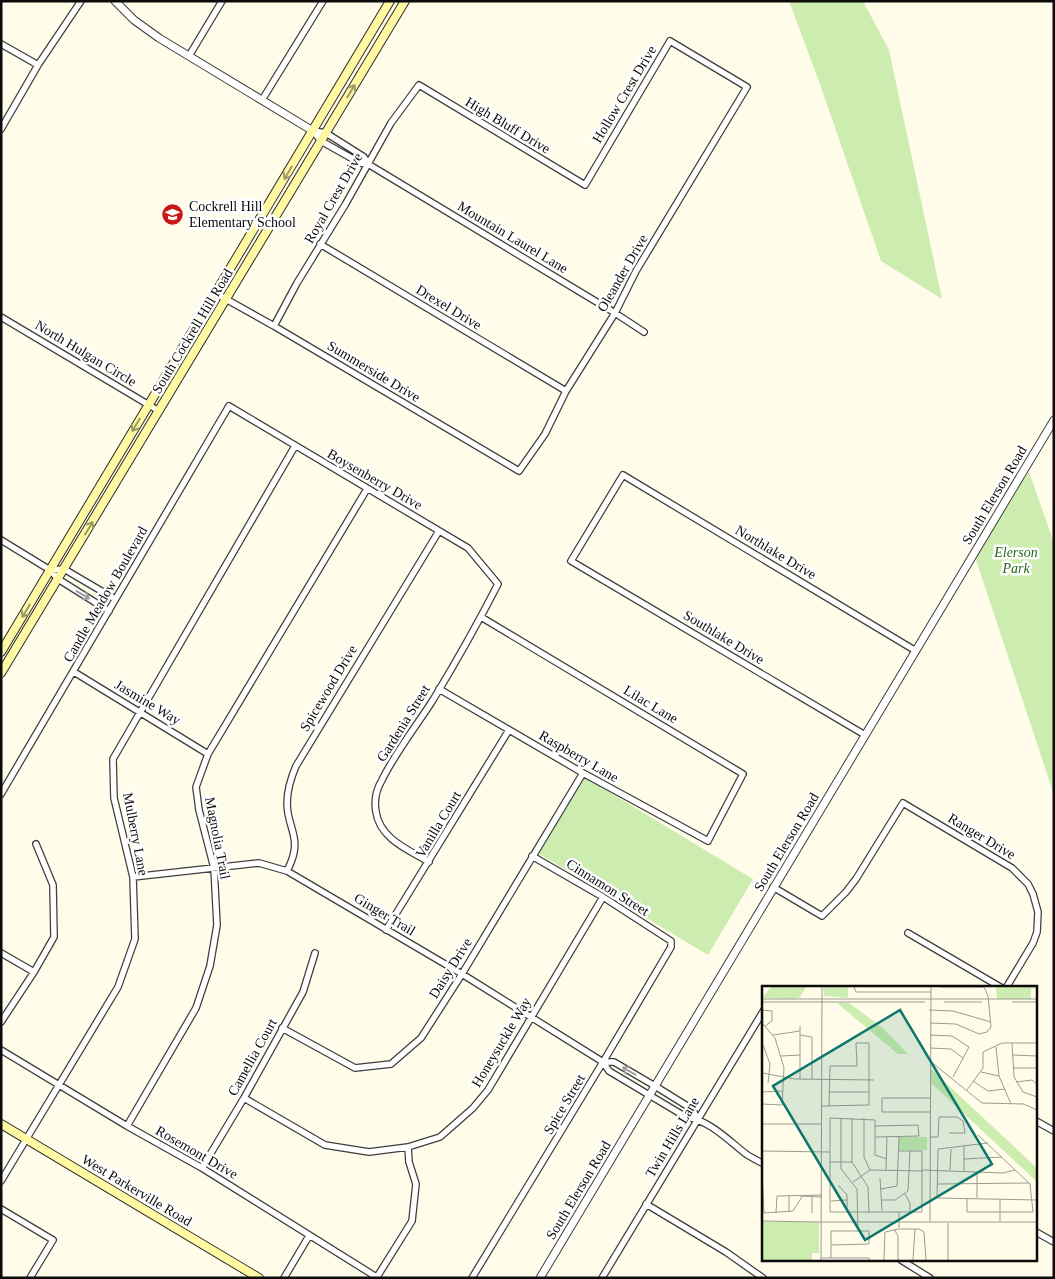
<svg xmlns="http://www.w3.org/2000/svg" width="1055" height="1279" viewBox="0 0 1055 1279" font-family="Georgia,serif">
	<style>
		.green { fill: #ccedaf }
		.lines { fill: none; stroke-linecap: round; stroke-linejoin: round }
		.minor-casing { stroke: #3e3e3e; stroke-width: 8 }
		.tertiary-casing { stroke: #3e3e3e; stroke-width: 9 }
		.secondary-casing { stroke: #2d2d2d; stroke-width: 10 }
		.minor { stroke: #fff; stroke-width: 5.5 }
		.tertiary { stroke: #fff; stroke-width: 7 }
		.secondary { stroke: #fff9a4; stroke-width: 8 }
		.oneway { stroke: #9d9a67 }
		.oneway2 { stroke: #9d9d9d }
		.labels { text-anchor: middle; stroke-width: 5; stroke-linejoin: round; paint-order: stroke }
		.street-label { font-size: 14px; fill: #0b0b0b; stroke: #fff }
		.poi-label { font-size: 14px; fill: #0b0b0b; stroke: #fff; text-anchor: start }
		.park-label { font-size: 14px; font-style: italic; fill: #236816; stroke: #fff }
		.inset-road { fill: none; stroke: #9d9c90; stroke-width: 1 }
		.view { fill: #0f766e; fill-opacity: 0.15; stroke: #0f766e; stroke-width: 2.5 }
		.inset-edge { fill: none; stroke: #0b0b0b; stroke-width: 2.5 }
	</style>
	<rect width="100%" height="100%" fill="#fffce9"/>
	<path class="green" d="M789,1H863L889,50L942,299L881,261L821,87Z
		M1029,472L1054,543V795L974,554Z
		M584,777L753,879L708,955L538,853Z"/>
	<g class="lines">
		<defs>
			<path id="minor" d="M1,44L38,65
				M189,56L222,1
				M262,100L323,1
				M1,129L38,65L81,1
				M313,131L321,141L360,163L368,164L615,313L644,332
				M313,131L326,133L364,157L368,164
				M320,244L566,391
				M215,293L274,326L519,471L545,434L566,391L615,313L636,271L747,87L670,41L585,185L419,85L391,123L345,205L297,283L274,326
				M1,317L159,411
				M1,540L50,570L58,579L109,611
				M50,570L64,569L115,599
				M74,672L208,754
				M439,689L583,773L708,841L743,774L481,617
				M865,735L571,561L623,475L916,651
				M1,794L229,406L468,548L498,584C478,623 456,662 433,700C417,725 395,753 382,780C376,790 374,801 376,812C380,839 409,850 429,862
				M287,871C290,865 293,858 294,852C297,838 290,826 288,813C285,797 290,780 296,766L439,531
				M133,877L259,863L287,871L462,974L603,1062L609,1071L686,1117C709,1120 728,1140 746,1154C752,1158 758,1161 764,1164
				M773,887L822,916L846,892L856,879L903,803L1012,868L1028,884L1033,894L1038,912L1037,932L1033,943L1006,988
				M386,930L509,730
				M908,933L1002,988
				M1,953L34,972
				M1,1022L34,972L54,937L53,885L36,844
				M282,1028L355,1068L391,1064L421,1038L462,974L583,773
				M1,1050L127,1126L202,1168L378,1278
				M603,1062H614L655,1086L692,1109L697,1118
				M244,1098L325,1145L369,1152L408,1147L440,1137L473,1108L488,1090L603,897
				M1036,1121L1054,1131
				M127,1126L196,1008L210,966L217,925L214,868L199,810L196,787L208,754L367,489
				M202,1168L244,1098L303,992L315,953
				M1,1181L118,987L135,939L133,877L114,798L113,759L295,446
				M646,1204L726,1252L763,1278
				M1,1209L53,1240L30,1278
				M1036,1232L1054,1242
				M901,1260L930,1278
				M377,1277L412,1221L416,1184L409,1162L408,1147
				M284,1278L309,1236
				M472,1278L603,1062L671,947V941L603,897L532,856
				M602,1278L764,1010"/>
			<path id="tertiary" d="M115,1L134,20L159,38L313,131
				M540,1278L1054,420"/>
			<path id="secondary" d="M1,652L390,1
				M1,673L405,1
				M1,1124L259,1278"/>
		</defs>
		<use href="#minor" class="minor-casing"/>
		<use href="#tertiary" class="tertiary-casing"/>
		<use href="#secondary" class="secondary-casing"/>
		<use href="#minor" class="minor"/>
		<use href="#tertiary" class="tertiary"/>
		<use href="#secondary" class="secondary"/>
	</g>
	<defs><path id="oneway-shaft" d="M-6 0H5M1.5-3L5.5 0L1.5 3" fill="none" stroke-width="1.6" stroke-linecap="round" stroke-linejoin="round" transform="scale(1.25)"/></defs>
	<g class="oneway">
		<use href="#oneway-shaft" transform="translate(351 91) rotate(-59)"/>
		<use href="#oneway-shaft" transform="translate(288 173) rotate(121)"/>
		<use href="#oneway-shaft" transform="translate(136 425) rotate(121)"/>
		<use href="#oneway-shaft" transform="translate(89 528) rotate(-59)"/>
		<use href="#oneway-shaft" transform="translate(26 611) rotate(121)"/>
	</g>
	<g class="oneway2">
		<use href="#oneway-shaft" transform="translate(83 595) rotate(31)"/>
		<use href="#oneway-shaft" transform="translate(629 1071) rotate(-150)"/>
	</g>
	<defs>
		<symbol id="school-disc" viewBox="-11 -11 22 22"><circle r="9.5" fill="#c71817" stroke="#fff"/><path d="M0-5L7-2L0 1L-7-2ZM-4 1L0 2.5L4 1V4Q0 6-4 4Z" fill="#fff"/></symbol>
	</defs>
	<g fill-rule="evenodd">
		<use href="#school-disc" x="160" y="202" width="25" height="25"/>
	</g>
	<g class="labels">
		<g class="street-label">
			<text transform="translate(624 94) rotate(-59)" y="5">Hollow Crest Drive</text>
			<text transform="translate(508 125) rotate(31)" y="5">High Bluff Drive</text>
			<text transform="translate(333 198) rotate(-60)" y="5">Royal Crest Drive</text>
			<text transform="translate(513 237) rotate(31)" y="5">Mountain Laurel Lane</text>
			<text transform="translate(622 273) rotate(-60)" y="5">Oleander Drive</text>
			<text transform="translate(449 307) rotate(31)" y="5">Drexel Drive</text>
			<text transform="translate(192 331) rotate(-59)" y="5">South Cockrell Hill Road</text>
			<text transform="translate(86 353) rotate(31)" y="5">North Hulgan Circle</text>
			<text transform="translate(374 371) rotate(31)" y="5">Summerside Drive</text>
			<text transform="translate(375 479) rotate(30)" y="5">Boysenberry Drive</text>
			<text transform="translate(994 495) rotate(-59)" y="5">South Elerson Road</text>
			<text transform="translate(776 552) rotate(31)" y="5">Northlake Drive</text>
			<text transform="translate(105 594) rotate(-60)" y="5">Candle Meadow Boulevard</text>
			<text transform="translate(724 637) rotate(31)" y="5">Southlake Drive</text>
			<text transform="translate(328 688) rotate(-59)" y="5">Spicewood Drive</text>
			<text transform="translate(148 702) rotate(31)" y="5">Jasmine Way</text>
			<text transform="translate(651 704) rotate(31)" y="5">Lilac Lane</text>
			<text transform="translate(403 723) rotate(-58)" y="5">Gardenia Street</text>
			<text transform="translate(579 756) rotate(30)" y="5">Raspberry Lane</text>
			<text transform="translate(438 824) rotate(-59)" y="5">Vanilla Court</text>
			<text transform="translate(136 834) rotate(79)" y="5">Mulberry Lane</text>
			<text transform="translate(982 836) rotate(31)" y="5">Ranger Drive</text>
			<text transform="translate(218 838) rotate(79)" y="5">Magnolia Trail</text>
			<text transform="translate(786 842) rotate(-59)" y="5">South Elerson Road</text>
			<text transform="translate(608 887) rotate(32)" y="5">Cinnamon Street</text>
			<text transform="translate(385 914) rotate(31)" y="5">Ginger Trail</text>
			<text transform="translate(450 968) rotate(-58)" y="5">Daisy Drive</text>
			<text transform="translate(501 1042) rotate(-59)" y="5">Honeysuckle Way</text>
			<text transform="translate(252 1057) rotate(-61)" y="5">Camellia Court</text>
			<text transform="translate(564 1104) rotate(-59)" y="5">Spice Street</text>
			<text transform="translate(672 1137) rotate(-59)" y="5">Twin Hills Lane</text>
			<text transform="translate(197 1152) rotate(30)" y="5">Rosemont Drive</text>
			<text transform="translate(137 1190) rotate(31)" y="5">West Parkerville Road</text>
			<text transform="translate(578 1190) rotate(-59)" y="5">South Elerson Road</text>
		</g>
		<g class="poi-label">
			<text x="189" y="211">Cockrell Hill<tspan x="189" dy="16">Elementary School</tspan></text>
		</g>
		<g class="park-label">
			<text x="1016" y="557">Elerson<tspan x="1016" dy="16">Park</tspan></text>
		</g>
	</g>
	<g transform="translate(762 986)">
		<rect width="275" height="275" fill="#fffce9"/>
		<path d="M9,1H44L38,11L33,13L0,12ZM61,1H86V12L62,10ZM234,1H275V2L269,3V13H235ZM75,17H87L121,42L146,68H136ZM169,83L275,182V196L168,96ZM137,151H165V164H137ZM0,236H57V267H50V274H0Z" fill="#ccedaf"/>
		<path class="inset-road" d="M92,1L94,6H169M0,13H275M0,16H163M182,16H220M250,16H275M0,24L10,25V35L3,40M167,24L191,25L229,36M0,37L13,52L22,82L20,119L0,118M168,37L194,38L217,48L225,46L229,41L226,10L222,1H178M38,40V93M11,49L38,45M38,49L50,51V93M168,49L190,50L207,61L191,91M0,56L8,78L6,97M250,57L252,91L261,106L275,111M234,61L237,90L249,118M168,62L189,63L201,72M250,69L275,70M19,70L38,69M168,75L220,117L262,118L275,124M251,82H275M219,86L237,90M0,87L33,93L112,94M211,95L226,105L243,103M254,96L270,94L275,98M205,104L221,82V66L240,57H275M0,106L20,105M67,106H107M60,120L107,119V57H94L95,80H68L67,120M168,126H120V112H168M90,132V176L106,201L107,226M102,132V171L108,184M79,133V183L95,203L96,245M0,138H60M113,140L156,139L157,150L114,151M168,151H176L177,131H195L201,135L203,147H187M226,157L176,163L175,212L275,214M0,165L68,166M125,173L113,169V134L68,132V226H160V165H137M202,173L240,171M68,176H90M0,184L2,227L31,225L40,211M124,184L125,151M160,184L241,187L253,184M188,184L189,163M202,186V160M118,192L120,225M91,196L108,184L161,185M175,198L267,197M76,199L85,209V226M119,203L135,200L137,151M143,208L148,217V226M27,209V226M38,210L60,211M215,212V186M205,213V226H271L268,198L216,149M120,214H133L146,205L148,164M69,215L85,214M14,227L15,210L60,209M50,227V211M0,235L58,236M168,235L169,1M238,235V213M58,236H275M186,237V274M137,242V226M132,243L136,250V274M69,259L107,258V245H69V272M59,272H107V274M59,274L60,1M122,274L123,246L137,243H157L162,246L164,274M151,274L153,243"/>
		<path class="view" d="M138,24L230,178L103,254L11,100Z"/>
		<rect width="275" height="275" class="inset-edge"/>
	</g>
	<rect width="1055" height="1279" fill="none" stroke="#0b0b0b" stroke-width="5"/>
</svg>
